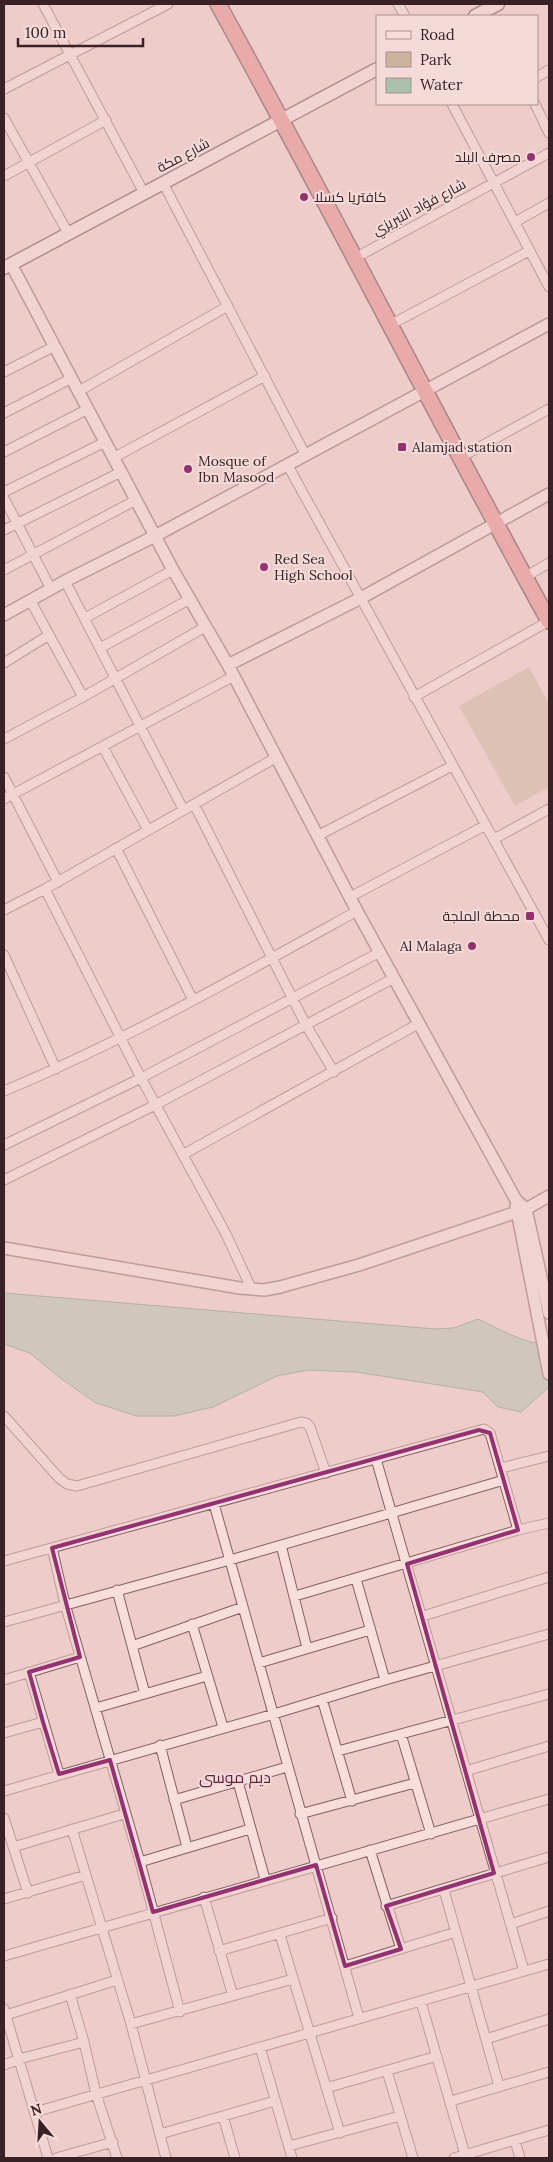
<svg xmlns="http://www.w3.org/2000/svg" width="553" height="2162" viewBox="0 0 553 2162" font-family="Lora,Cairo,serif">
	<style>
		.green { fill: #cbb39d }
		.water { fill: #aac1ab; stroke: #708f74 }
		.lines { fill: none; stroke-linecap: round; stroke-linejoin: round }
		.minor-casing { stroke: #885f63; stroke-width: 11 }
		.tertiary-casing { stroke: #885f63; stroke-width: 14 }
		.secondary-casing { stroke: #6a4247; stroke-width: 15 }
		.trunk-casing { stroke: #573238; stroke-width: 18 }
		.minor { stroke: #f7dedc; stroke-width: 9 }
		.tertiary { stroke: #f7dedc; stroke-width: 11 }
		.secondary { stroke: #f7dedc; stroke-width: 12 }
		.trunk { stroke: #e28486; stroke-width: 15 }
		.marked { fill: none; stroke: #943271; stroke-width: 4; stroke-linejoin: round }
		.poi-dot { fill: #943271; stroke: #f4dbd9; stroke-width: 2 }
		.labels { text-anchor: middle; stroke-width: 4; stroke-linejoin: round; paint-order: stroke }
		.street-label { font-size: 14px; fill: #3a2125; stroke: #f4dbd9 }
		.poi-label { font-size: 14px; fill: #3a2125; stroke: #f4dbd9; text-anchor: start }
		.quarter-label { font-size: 16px; fill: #64233f; stroke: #f4dbd9 }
	</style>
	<rect width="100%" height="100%" fill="#edccc9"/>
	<path class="green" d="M529,667L549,704V787L515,806L459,706Z"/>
	<path class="water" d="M4,1293L435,1329L454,1328L478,1319C497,1328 530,1347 549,1343V1387L521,1412L498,1407L483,1392L356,1372L308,1370L277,1376L213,1407L174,1416H137L96,1403L59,1377L30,1353L4,1344Z"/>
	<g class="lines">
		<defs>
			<path id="minor" d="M43,4L144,193
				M398,4L405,16
				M537,77L549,70
				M4,89L168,4
				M452,104L549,287
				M535,104L549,133
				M4,118L68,233
				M4,176L106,120
				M163,183L305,454
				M515,222L549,203
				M355,258L549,153
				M392,324L529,251
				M4,372L55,346
				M79,391L228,306
				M4,413L72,378
				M4,452L88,409
				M461,457L549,409
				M113,458L265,376
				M287,464L549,940
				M4,492L105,442
				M4,498L51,589
				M4,530L121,472
				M4,570L136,500
				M525,577L549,563
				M65,581L183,809
				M30,600L83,697
				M85,618L173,570
				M100,648L190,599
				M4,663L49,635
				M414,697L549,621
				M4,739L83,697L205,627
				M103,747L148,830
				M4,777L58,882
				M4,799L234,676
				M194,804L306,1025L334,1072
				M319,835L452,766
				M494,839L549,809
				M116,848L193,1000
				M45,889L141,1078L226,1234L252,1290
				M350,897L486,825
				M4,910L45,889L277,757
				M4,955L56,1069
				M4,1091C126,1040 241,975 357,911
				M4,1145L141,1078L380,952
				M184,1154L418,1024
				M4,1180L157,1104L394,978
				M4,1416L59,1478L67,1484L77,1486L301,1422L306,1423L310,1427L326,1473
				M376,1459L524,1971
				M501,1468L549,1456
				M214,1504L359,2018
				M281,1545L307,1648
				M52,1548L65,1604L140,1862L180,2012
				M4,1561L484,1429L490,1433L518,1530L549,1523
				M356,1579L385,1680
				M117,1590L145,1694
				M295,1596L518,1530
				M423,1616L549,1577
				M4,1622L230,1560L504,1480
				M192,1624L223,1727
				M132,1646L243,1607
				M259,1663L370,1630
				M29,1672L59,1774
				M4,1680L80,1657
				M322,1699L352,1801
				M96,1708L207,1676
				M4,1733L43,1722
				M401,1734L431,1834
				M160,1745L187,1847
				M338,1751L549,1694
				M466,1771L549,1746
				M238,1782L265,1879
				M4,1791L274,1714L385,1680L549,1634
				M174,1800L287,1767
				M300,1814L415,1783
				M4,1818L28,1893
				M72,1829L131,2024L166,2158
				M13,1847L124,1814
				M370,1850L401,1949
				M140,1862L250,1829
				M444,1890L499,2086
				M204,1897L233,1996
				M4,1899L86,1875
				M386,1906L549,1857
				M511,1924L549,1911
				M280,1935L340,2133
				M219,1951L332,1918
				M4,1956L549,1799
				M345,1966L456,1932
				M70,1994L84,2042L96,2094L117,2158
				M421,2002L466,2158
				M4,2009L48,2158
				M6,2015L117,1980
				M131,2024L293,1979
				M486,2039L549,2019
				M260,2047L292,2158
				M4,2065L19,2059L84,2042
				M387,2071L413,2158
				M326,2088L437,2056
				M451,2101L549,2072
				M35,2112C206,2062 378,2014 549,1964
				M223,2116L235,2158
				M160,2134L275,2101
				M515,2141L520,2158
				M289,2146L400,2116
				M56,2158L113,2142
				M454,2158L549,2130"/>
			<path id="tertiary" d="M11,264L173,570L228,665L357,911L516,1200L526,1209L549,1313
				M4,615L65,581L155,536L549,324
				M228,665L361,598L549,494
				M516,1206L549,1374
				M4,1248L240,1288L264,1290L280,1287L359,1265L526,1209L549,1196"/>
			<path id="secondary" d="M475,16L498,4
				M4,268L377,69"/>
			<path id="trunk" d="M218,4C331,208 436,417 549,621"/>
		</defs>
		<use href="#minor" class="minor-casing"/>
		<use href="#tertiary" class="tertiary-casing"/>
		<use href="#secondary" class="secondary-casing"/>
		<use href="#trunk" class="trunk-casing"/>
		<use href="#minor" class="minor"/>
		<use href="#tertiary" class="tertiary"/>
		<use href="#secondary" class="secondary"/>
		<use href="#trunk" class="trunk"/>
	</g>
	<path d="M0 0H553V2162H0ZM479,1430L490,1433L518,1530L407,1564L494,1873L386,1906L401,1949L345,1966L316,1865L153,1912L110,1760L59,1774L43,1722L29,1672L80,1657L52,1548Z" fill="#edccc9" fill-opacity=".55" fill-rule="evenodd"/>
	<path class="marked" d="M479,1430L490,1433L518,1530L407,1564L494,1873L386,1906L401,1949L345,1966L316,1865L153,1912L110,1760L59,1774L43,1722L29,1672L80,1657L52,1548Z"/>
	<g class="poi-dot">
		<circle cx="531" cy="157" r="5"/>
		<circle cx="304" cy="197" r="5"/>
		<rect x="397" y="442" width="10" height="10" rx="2.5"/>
		<circle cx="188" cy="469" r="5"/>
		<circle cx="264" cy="567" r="5"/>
		<rect x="525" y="911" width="10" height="10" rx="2.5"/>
		<circle cx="472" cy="946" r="5"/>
	</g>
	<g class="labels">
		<g class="street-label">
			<text transform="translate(183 155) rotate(-28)" y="5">شارع مكة</text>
			<text transform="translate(419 207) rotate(-28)" y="5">شارع فؤاد التبريزي</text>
		</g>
		<g class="poi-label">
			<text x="521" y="162" text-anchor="end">مصرف البلد</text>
			<text x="314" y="202">كافتريا كسلا</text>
			<text x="412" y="452">Alamjad station</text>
			<text x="198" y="466">Mosque of<tspan x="198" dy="16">Ibn Masood</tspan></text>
			<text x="274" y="564">Red Sea<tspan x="274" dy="16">High School</tspan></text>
			<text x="520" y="921" text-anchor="end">محطة الملجة</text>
			<text x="462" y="951" text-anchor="end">Al Malaga</text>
		</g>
		<g class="quarter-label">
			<text x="235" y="1783">ديم موسى</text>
		</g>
	</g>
	<rect width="553" height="2162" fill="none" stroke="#3a2125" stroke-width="10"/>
	<rect x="376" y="15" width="162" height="90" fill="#f4dbd9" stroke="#aa9191"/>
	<rect x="386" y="31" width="25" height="8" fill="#f7dedc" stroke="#aa9191"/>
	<text x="420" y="40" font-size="15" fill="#3a2125">Road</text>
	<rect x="386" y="52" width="25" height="15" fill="#cbb39d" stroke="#aa9191"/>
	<text x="420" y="65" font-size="15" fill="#3a2125">Park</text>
	<rect x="386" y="78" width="25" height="15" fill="#aac1ab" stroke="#aa9191"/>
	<text x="420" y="90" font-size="15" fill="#3a2125">Water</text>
	<g transform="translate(40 2122) rotate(342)" stroke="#f4dbd9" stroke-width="4" paint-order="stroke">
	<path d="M0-4L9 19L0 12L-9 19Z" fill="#3a2125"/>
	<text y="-8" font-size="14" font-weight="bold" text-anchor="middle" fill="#3a2125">N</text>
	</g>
	<path d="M18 38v8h125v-8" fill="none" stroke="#3a2125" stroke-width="2.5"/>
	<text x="25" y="38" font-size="15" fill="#3a2125" stroke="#f4dbd9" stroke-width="4" paint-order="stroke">100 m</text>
</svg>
